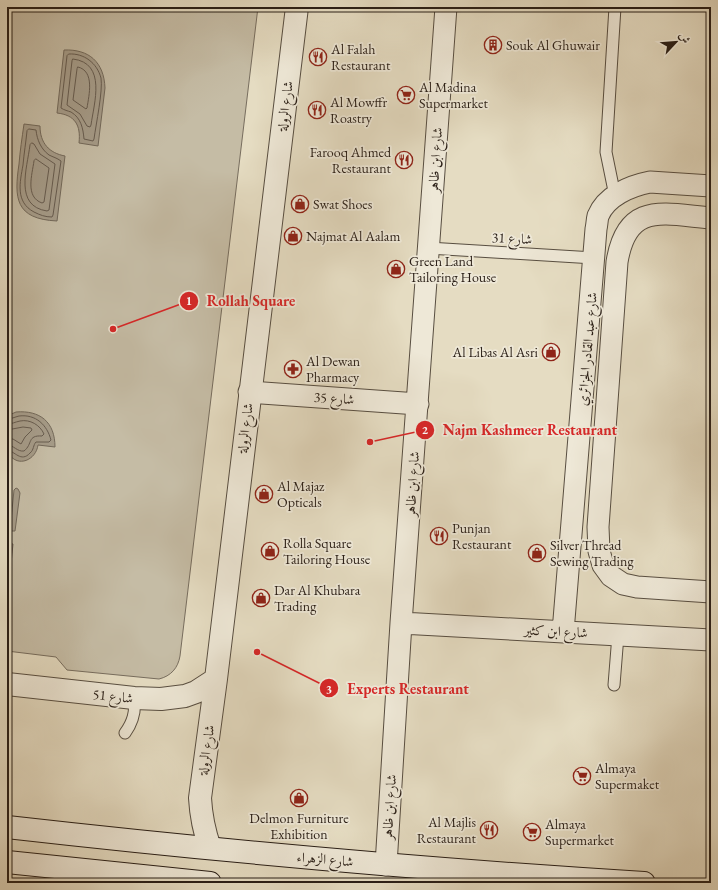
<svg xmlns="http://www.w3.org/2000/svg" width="718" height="890" viewBox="0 0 718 890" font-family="'EB Garamond',Amiri,serif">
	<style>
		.green { fill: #c5bca5; stroke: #776d5e }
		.water { fill: #a59b88; stroke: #73695a }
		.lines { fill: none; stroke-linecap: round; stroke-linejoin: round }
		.shore { stroke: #675c4f; stroke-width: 1 }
		.service-casing { stroke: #584e41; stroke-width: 13 }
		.minor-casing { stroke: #584e41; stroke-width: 23 }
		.tertiary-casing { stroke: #584e41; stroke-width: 24 }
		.secondary-casing { stroke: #291e16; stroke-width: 24 }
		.service { stroke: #eee8d7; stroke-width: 11 }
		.minor { stroke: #eee8d7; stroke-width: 21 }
		.tertiary { stroke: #eee8d7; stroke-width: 22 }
		.secondary { stroke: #eee8d7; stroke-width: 22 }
		.labels { text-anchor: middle; stroke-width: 3.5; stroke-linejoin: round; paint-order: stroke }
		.poi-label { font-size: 14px; fill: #291e16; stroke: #eee8d7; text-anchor: start }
		.street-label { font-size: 14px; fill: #291e16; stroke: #eee8d7 }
		.leader { fill: none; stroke: #d62828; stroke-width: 1.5 }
		.callout-dot { fill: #d62828; stroke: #eee8d7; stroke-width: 1.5 }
		.mark-label { font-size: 12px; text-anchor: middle; font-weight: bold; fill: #fff }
		.callout-label { font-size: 15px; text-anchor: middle; font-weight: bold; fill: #d62828; stroke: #eee8d7; stroke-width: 3.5; stroke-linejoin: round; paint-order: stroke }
	</style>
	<rect width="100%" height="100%" fill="#e5dcc2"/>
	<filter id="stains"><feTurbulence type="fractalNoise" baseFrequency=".005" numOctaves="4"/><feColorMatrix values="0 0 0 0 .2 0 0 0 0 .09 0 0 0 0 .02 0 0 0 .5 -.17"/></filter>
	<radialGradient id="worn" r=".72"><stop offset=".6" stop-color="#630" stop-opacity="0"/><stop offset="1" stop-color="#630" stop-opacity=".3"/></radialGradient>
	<path class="green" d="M7,7H258L180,656C178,668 171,676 159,679L67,670L56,657L7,651Z"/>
	<path class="water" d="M64,50C89,49 104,62 105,88L98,146L79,143C81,125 75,115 57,113Z
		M24,124L40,126C40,143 49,153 65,156L57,221C15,219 14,198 19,164C20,151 22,138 24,124Z
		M16,412C40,410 55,422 55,447L38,445C36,460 18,468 9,454C5,447 7,425 7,416Z
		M16,488L18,489L20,493L15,531H10L14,490Z
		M8,543L13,544L9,583L7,582Z"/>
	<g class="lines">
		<path class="shore" d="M69,54C84,53 97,63 101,78C103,91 96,124 94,139L93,141L84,139C83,128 81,118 71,112C68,111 64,110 61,108L67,56Z
			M73,59C107,63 94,103 91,125L90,127L87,126L80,114L67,105L72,61Z
			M78,67C95,71 89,95 87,108L86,109L73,100L77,69Z
			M29,129L36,130C37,140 41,149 49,155C53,157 57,158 61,161L53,215L52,217C45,217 40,215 34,212C15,202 20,182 23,165C24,153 26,142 27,131Z
			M32,143L34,144L40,154L55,164L49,210L47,211C14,206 27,169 30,145Z
			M36,159L49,168L44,202L42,203C25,197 32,175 34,161Z
			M7,419C11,419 15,417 19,416C36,414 47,425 51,440L49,442H36C33,445 34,450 30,453C21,463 15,451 7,450
			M7,424C12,424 15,422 20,421C30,419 40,425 44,434L42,436C27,435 33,444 24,451C17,452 14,445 7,445
			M7,430L23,427L31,428L32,430L25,437L21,444L13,439H7"/>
		<defs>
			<path id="service" d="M615,7L606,152L615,196
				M428,248L594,258
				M614,685L618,635
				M125,733C133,722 136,712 134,698"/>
			<path id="minor" d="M711,218C663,214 627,201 617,262L598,527L599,551L603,565L611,576L623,584L637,587L711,592
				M249,392L418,404
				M401,623L711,640
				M563,632L596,229C597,225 597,220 598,216C606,196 630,186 650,182L711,186
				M386,865L401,623L446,7"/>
			<path id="tertiary" d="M7,684L134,698L161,699L185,696L196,692L216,679
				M210,848C204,831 201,816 200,798L216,679L297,7"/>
			<path id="secondary" d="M7,827C219,851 431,870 644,883
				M7,862L210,883"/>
		</defs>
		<use href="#service" class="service-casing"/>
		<use href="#minor" class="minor-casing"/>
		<use href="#tertiary" class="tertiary-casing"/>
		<use href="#secondary" class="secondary-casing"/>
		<use href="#service" class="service"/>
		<use href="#minor" class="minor"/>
		<use href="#tertiary" class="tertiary"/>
		<use href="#secondary" class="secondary"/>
	</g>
	<defs>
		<symbol id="building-ring" viewBox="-11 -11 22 22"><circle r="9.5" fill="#eee8d7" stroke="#8f2418" stroke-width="1.5"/><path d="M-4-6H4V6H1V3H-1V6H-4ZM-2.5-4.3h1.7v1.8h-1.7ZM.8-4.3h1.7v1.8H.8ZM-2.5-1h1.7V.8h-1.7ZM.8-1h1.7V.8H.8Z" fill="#8f2418"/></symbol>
		<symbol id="restaurant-ring" viewBox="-11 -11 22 22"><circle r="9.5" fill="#eee8d7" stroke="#8f2418" stroke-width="1.5"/><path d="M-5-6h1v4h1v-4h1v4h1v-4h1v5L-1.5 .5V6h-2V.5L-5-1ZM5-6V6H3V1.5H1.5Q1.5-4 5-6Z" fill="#8f2418"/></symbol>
		<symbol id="supermarket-ring" viewBox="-11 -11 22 22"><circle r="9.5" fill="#eee8d7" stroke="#8f2418" stroke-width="1.5"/><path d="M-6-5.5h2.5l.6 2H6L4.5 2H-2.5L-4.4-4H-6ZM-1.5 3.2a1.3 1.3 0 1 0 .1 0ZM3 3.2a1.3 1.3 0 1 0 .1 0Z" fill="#8f2418"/></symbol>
		<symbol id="shop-ring" viewBox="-11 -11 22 22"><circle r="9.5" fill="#eee8d7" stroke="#8f2418" stroke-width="1.5"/><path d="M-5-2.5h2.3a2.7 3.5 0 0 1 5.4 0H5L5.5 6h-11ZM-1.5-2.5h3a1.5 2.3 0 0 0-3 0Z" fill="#8f2418"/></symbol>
		<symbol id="pharmacy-ring" viewBox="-11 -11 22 22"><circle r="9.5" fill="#eee8d7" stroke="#8f2418" stroke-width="1.5"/><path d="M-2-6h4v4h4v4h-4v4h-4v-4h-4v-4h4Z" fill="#8f2418"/></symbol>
	</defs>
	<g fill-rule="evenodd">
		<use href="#building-ring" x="483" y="35" width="20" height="20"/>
		<use href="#restaurant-ring" x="308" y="47" width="20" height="20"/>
		<use href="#supermarket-ring" x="396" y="85" width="20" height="20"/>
		<use href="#restaurant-ring" x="307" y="100" width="20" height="20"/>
		<use href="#restaurant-ring" x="394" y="150" width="20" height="20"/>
		<use href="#shop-ring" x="290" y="194" width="20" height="20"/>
		<use href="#shop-ring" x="283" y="226" width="20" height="20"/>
		<use href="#shop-ring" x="386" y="259" width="20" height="20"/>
		<use href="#shop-ring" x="541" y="342" width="20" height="20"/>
		<use href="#pharmacy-ring" x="283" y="359" width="20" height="20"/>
		<use href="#shop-ring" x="254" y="484" width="20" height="20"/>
		<use href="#restaurant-ring" x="429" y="526" width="20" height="20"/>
		<use href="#shop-ring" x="260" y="541" width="20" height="20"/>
		<use href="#shop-ring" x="527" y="543" width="20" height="20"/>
		<use href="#shop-ring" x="251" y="588" width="20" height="20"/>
		<use href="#supermarket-ring" x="572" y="766" width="20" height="20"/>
		<use href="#shop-ring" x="289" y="788" width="20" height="20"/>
		<use href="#restaurant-ring" x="479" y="820" width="20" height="20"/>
		<use href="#supermarket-ring" x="522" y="822" width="20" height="20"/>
	</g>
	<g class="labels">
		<g class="poi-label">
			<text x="506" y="50">Souk Al Ghuwair</text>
			<text x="331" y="54">Al Falah<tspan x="331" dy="16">Restaurant</tspan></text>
			<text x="419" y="92">Al Madina<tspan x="419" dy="16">Supermarket</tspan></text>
			<text x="330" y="107">Al Mowffr<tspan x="330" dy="16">Roastry</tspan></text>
			<text x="391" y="157" text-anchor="end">Farooq Ahmed<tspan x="391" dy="16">Restaurant</tspan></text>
			<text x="313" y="209">Swat Shoes</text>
			<text x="306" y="241">Najmat Al Aalam</text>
			<text x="409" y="266">Green Land<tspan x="409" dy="16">Tailoring House</tspan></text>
			<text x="538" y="357" text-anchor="end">Al Libas Al Asri</text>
			<text x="306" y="366">Al Dewan<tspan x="306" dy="16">Pharmacy</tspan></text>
			<text x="277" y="491">Al Majaz<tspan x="277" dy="16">Opticals</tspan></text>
			<text x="452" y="533">Punjan<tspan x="452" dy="16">Restaurant</tspan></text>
			<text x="283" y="548">Rolla Square<tspan x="283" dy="16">Tailoring House</tspan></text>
			<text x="550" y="550">Silver Thread<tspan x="550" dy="16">Sewing Trading</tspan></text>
			<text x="274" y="595">Dar Al Khubara<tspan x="274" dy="16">Trading</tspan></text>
			<text x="595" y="773">Almaya<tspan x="595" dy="16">Supermaket</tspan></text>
			<text x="299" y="823" text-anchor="middle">Delmon Furniture<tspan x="299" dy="16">Exhibition</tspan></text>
			<text x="476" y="827" text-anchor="end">Al Majlis<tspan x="476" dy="16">Restaurant</tspan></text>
			<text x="545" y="829">Almaya<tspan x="545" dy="16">Supermarket</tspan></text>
		</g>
		<g class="street-label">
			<text transform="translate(285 106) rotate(-83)" y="5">شارع الرولة</text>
			<text transform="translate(435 160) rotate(-86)" y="5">شارع ابن ظاهر</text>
			<text transform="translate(512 238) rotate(3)" y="5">شارع 31</text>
			<text transform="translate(587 349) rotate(-85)" y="5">شارع عبد القادر الجزائري</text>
			<text transform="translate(334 398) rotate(4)" y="5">شارع 35</text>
			<text transform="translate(245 428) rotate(-83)" y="5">شارع الرولة</text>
			<text transform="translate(412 484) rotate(-86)" y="5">شارع ابن ظاهر</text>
			<text transform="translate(556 631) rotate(3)" y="5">شارع ابن كثير</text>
			<text transform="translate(113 696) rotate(6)" y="5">شارع 51</text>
			<text transform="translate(206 750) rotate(-82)" y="5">شارع الرولة</text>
			<text transform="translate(389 807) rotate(-86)" y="5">شارع ابن ظاهر</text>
			<text transform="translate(325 859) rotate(5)" y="5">شارع الزهراء</text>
		</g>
	</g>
	<path class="leader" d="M113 329L189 301M370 442L425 430M257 652L329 688"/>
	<g class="callout-dot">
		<circle cx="113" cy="329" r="4"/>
		<circle cx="370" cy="442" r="4"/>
		<circle cx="257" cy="652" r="4"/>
		<circle cx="189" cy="301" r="10"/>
		<circle cx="425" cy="430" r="10"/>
		<circle cx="329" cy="688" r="10"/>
	</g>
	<g class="mark-label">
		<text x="189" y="305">1</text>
		<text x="425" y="434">2</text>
		<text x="329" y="693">3</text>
	</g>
	<g class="callout-label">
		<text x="251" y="306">Rollah Square</text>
		<text x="530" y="435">Najm Kashmeer Restaurant</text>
		<text x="408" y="694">Experts Restaurant</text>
	</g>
	<rect width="718" height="890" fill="none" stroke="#e5dcc2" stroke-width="24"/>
	<rect x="8" y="8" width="702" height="874" fill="none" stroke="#291e16" stroke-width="2"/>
	<rect x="12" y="12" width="694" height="866" fill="none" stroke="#291e16"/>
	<g transform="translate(676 42) rotate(64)" stroke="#eee8d7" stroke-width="3" paint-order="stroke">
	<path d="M0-3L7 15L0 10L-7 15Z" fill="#291e16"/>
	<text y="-6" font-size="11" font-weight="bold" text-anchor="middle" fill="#291e16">ش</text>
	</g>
	<rect width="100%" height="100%" filter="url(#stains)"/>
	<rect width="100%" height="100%" fill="url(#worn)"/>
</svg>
